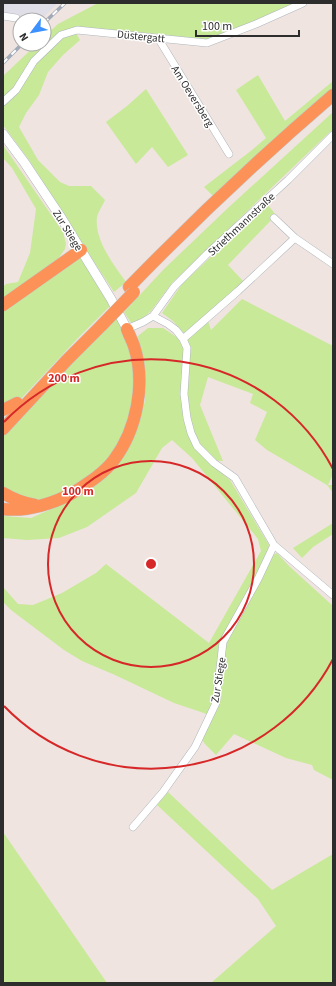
<svg xmlns="http://www.w3.org/2000/svg" width="336" height="986" viewBox="0 0 336 986" font-family="'Source Sans 3',sans-serif">
	<style>
		.industrial { fill: #e0dfe8 }
		.green { fill: #c8e998 }
		.lines { fill: none; stroke-linecap: round; stroke-linejoin: round }
		.minor-casing { stroke: #afb6bd; stroke-width: 8 }
		.tertiary-casing { stroke: #afb6bd; stroke-width: 10 }
		.trunk-casing { stroke: #c4c4c4; stroke-width: 13 }
		.minor { stroke: #fff; stroke-width: 7 }
		.tertiary { stroke: #fff; stroke-width: 9 }
		.trunk { stroke: #fd9259; stroke-width: 12 }
		.rail-casing { stroke: #a1aab8; stroke-width: 3.5 }
		.rail { stroke: #fff; stroke-width: 2; stroke-dasharray: 6; stroke-linecap: butt }
		.trunk-bridge-casing { stroke: #c4c4c4; stroke-width: 13; stroke-linecap: butt }
		.trunk-bridge { stroke: #fd9259; stroke-width: 12 }
		.ring { fill: none; stroke: #d62828; stroke-width: 2 }
		.labels { text-anchor: middle; stroke-width: 3; stroke-linejoin: round; paint-order: stroke }
		.street-label { font-size: 11px; fill: #2d2d2d; stroke: #fff }
		.centre { fill: #d62828; stroke: #fff; stroke-width: 2 }
		.ring-label { font-size: 12px; text-anchor: middle; font-weight: bold; fill: #d62828; stroke: #fff; stroke-width: 3; stroke-linejoin: round; paint-order: stroke }
	</style>
	<rect width="100%" height="100%" fill="#efe4df"/>
	<path class="industrial" d="M3,3H58L41,20H27V17L3,13Z"/>
	<path class="green" d="M98,3H295L269,16L210,40H203L158,34L79,27L73,28L80,40L63,55L48,72L39,95L26,113L19,127L38,160L60,182L69,186H91L105,200C103,205 98,212 97,217C94,240 114,265 126,282L114,292L86,250L29,160L3,125V76L37,44H44V37L58,24Z
		M258,75L285,121L333,81V88L214,197L204,187L252,150L266,138L236,90Z
		M146,89L188,155L168,167L152,147L136,164L106,122L127,106Z
		M333,112V129L172,283L151,311L142,319L131,323L124,312L164,269L229,207Z
		M3,145L63,232L66,244L65,249L58,259L3,301V287L6,284L18,282L30,253L36,209L12,168L3,158Z
		M267,204L276,215L228,265L244,282L206,315L211,330L242,299L333,346V474L328,485H333V493L327,485L267,450L255,440L267,412L250,403L253,394L208,377L200,405L223,461L206,460L230,480L269,545L260,578L273,555L277,553L289,566L333,606V780L314,770L312,765L286,758L234,734L216,755L205,744L202,740L212,718L204,713L174,703L115,675L82,661L64,650L11,610L3,602V587L18,604L33,605L62,593L96,573L106,564L209,643L261,551L258,539L192,458L172,440L162,448L136,493L87,527L59,538L27,540L3,538V516L31,518L81,496L104,478L139,422L145,401V380L138,336L148,328H163L178,338L184,349H190L182,331L173,321L162,313L182,284Z
		M81,250L113,303L79,337L17,403L3,410V305Z
		M117,310L127,329L138,400L113,460L50,503L3,493V429Z
		M333,523V534L313,547L302,558L293,548Z
		M168,792L272,890L333,854V983H211L276,926L258,899L157,805Z
		M3,832L107,983H3Z"/>
	<g class="lines">
		<defs>
			<path id="minor" d="M3,16L16,18
				M158,38L229,154
				M3,102L16,90L34,61L61,35L77,30L207,43L256,24L303,3
				M274,218L295,238L333,264
				M153,316L168,324L176,330L183,339L187,348L184,394L187,418L191,433L197,446L214,463L235,478L274,545L333,595
				M127,329L143,322L153,316L174,287L207,254L288,180L333,135
				M183,339L238,291L295,238
				M133,827L163,792L195,747L216,703L223,642L258,579L274,545"/>
			<path id="tertiary" d="M3,134L24,162L62,219L111,299L127,329"/>
			<path id="trunk" d="M129,287C194,220 262,156 333,95
				M3,305L81,250
				M3,410L17,403
				M3,429L67,360L102,325
				M3,493C13,499 23,503 35,505
				M3,509C27,512 56,503 76,491C90,482 104,473 114,460C137,429 146,383 134,346C132,340 129,335 127,329"/>
		</defs>
		<use href="#minor" class="minor-casing"/>
		<use href="#tertiary" class="tertiary-casing"/>
		<use href="#trunk" class="trunk-casing"/>
		<use href="#minor" class="minor"/>
		<use href="#tertiary" class="tertiary"/>
		<use href="#trunk" class="trunk"/>
		<defs>
			<path id="rail" d="M44,23L65,3
				M3,63L22,44"/>
		</defs>
		<use href="#rail" class="rail-casing"/>
		<use href="#rail" class="rail"/>
		<defs>
			<path id="trunk-bridge" d="M102,325L134,292"/>
		</defs>
		<use href="#trunk-bridge" class="trunk-bridge-casing"/>
		<use href="#trunk-bridge" class="trunk-bridge"/>
	</g>
	<g class="ring">
		<circle cx="151" cy="564" r="103"/>
		<path d="M333 659A205 205 0 0 1 4 706M4 422A205 205 0 0 1 333 469"/>
	</g>
	<g class="labels">
		<g class="street-label">
			<text transform="translate(141 36) rotate(6)" y="4">Düstergatt</text>
			<text transform="translate(193 96) rotate(58)" y="4">Am Oeversberg</text>
			<text transform="translate(241 224) rotate(-43)" y="4">Striethmannstraße</text>
			<text transform="translate(68 230) rotate(58)" y="4">Zur Stiege</text>
			<text transform="translate(218 680) rotate(-81)" y="4">Zur Stiege</text>
		</g>
	</g>
	<circle cx="151" cy="564" r="6" class="centre"/>
	<g class="ring-label">
		<text x="64" y="382">200 m</text>
		<text x="78" y="495">100 m</text>
	</g>
	<rect width="336" height="986" fill="none" stroke="#2d2d2d" stroke-width="8"/>
	<g transform="translate(32 32) rotate(238)"><circle r="19" fill="#ffffff" stroke="#ababab"/>
	<path d="M0-3L7 15L0 10L-7 15Z" fill="#3c91ff"/>
	<text y="-6" font-size="11" font-weight="bold" text-anchor="middle" fill="#2d2d2d">N</text>
	</g>
	<path d="M196 30v6h103v-6" fill="none" stroke="#2d2d2d" stroke-width="2"/>
	<text x="202" y="30" font-size="12" fill="#2d2d2d" stroke="#ffffff" stroke-width="3" paint-order="stroke">100 m</text>
</svg>
